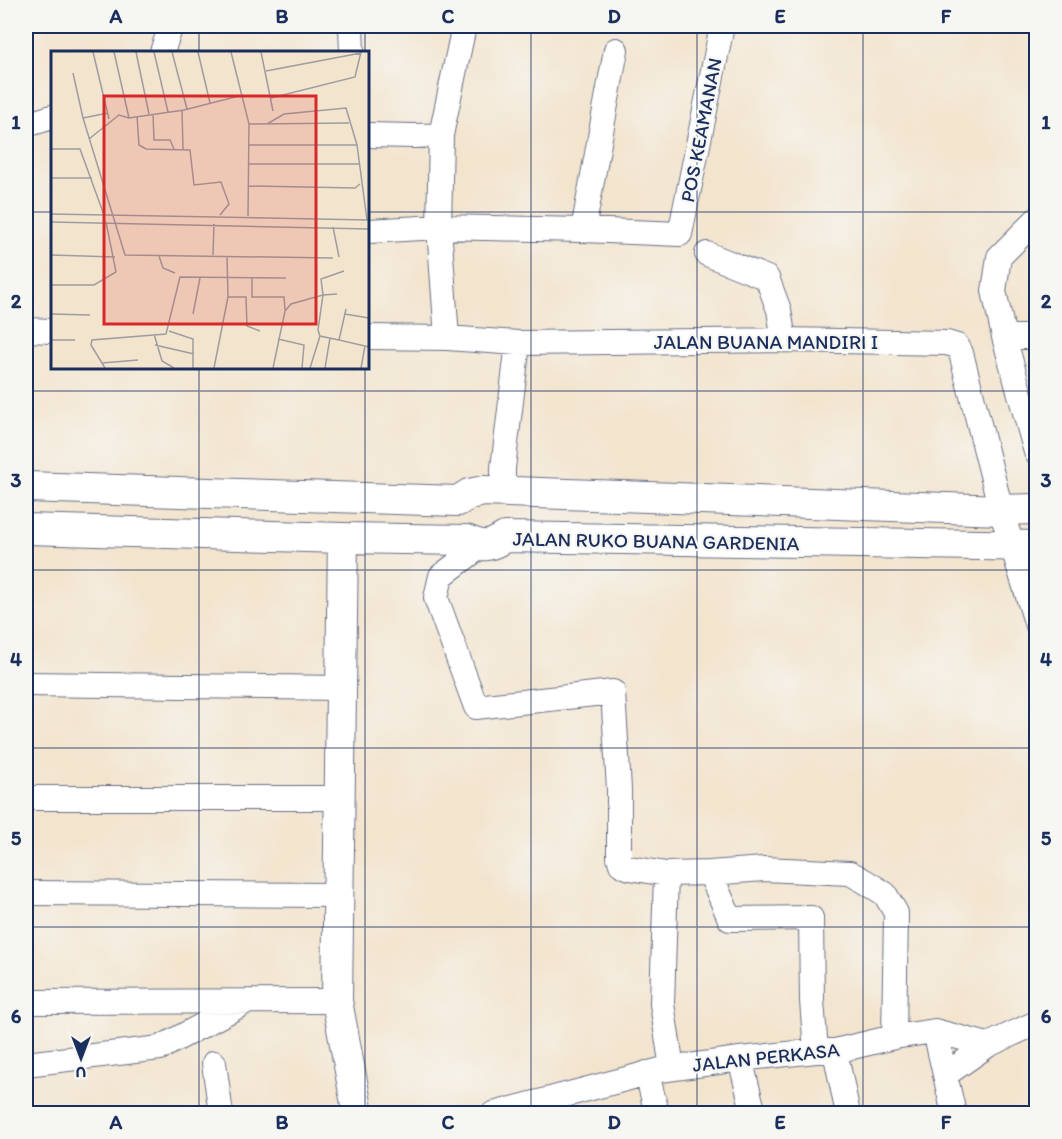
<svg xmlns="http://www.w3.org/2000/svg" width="1062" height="1139" viewBox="0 0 1062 1139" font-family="Itim,sans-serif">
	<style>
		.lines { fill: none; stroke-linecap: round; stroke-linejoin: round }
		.minor-casing { stroke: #676e85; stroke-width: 26 }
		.tertiary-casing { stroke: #676e85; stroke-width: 32 }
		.minor { stroke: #fff; stroke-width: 24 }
		.tertiary { stroke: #fff; stroke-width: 30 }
		.grid { fill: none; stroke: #1b2f5e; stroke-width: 1.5; stroke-opacity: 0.55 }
		.labels { text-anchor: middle; stroke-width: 4.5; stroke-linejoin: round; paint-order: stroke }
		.street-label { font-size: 20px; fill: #1b2f5e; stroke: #f6f6f2 }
		.inset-road { fill: none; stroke: #9d9ca1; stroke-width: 1.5 }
		.view { fill: #d62828; fill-opacity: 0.15; stroke: #d62828; stroke-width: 3 }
		.inset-edge { fill: none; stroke: #1b2f5e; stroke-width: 3 }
		.neatline { fill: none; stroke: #1b2f5e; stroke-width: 2 }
		.grid-label { font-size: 20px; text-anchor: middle; font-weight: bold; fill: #1b2f5e }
	</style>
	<rect width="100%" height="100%" fill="#f6f6f2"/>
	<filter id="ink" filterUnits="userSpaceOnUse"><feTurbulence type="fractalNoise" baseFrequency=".0167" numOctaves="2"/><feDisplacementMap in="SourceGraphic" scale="12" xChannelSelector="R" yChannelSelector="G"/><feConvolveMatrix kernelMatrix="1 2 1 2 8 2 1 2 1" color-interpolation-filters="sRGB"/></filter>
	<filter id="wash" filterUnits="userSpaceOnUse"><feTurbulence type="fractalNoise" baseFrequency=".008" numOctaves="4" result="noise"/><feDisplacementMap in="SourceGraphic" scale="24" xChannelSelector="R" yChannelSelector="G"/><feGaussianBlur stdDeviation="1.35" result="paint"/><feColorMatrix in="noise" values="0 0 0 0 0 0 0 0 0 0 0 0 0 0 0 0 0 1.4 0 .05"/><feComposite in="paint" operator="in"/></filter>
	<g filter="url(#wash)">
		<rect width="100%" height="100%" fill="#f3e4ce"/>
	</g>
	<g filter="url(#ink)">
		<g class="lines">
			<defs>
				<path id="minor" d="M351,26L352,52
					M162,52L171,26
					M26,125L52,117
					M368,135L414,136L441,135
					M1036,220L999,257L994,291L1004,337L1036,452
					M583,230L616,50
					M368,231L439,227L583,230L680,234L722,26
					M707,254L767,278L779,310L784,340
					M26,330L52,331
					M368,337L447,338L518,343L784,340L947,343L957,346L961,353L1001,510L1036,622
					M1004,337H1036
					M447,338L439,227L441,135L464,26
					M503,493V468L518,343
					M481,546L441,576L436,598L476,707L613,692L619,789V857L621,864L630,868L666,874L710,873L764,869L850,873L866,882L885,894L896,913L894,1037
					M26,684L342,688
					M26,798H340
					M710,873L730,919L811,918L812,1001L816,1051
					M666,874L662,1004L672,1068
					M26,893L339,895
					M26,1002L337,1001
					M935,1031L954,1114
					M835,1051L848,1114
					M740,1059L754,1114
					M214,1063L221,1114
					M26,1064L160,1048L244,1003
					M647,1073L657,1114
					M945,1075L988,1045
					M493,1114L660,1070L740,1059L816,1051H835L894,1037L935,1031L988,1045L1036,1023"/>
				<path id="tertiary" d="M26,487L458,501L469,494L484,491L1001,510L1036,509
					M26,529L343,538L466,540C484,547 488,548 505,537L1036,546
					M343,538L337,1001L358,1114"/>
			</defs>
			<use href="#minor" class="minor-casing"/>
			<use href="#tertiary" class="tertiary-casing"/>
			<use href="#minor" class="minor"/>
			<use href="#tertiary" class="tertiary"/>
		</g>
	</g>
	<path class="grid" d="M199,26V52M365,26V52M531,26V1114M697,26V1114M863,26V1114M26,212H52M368,212H1036M199,368V1114M365,368V1114M26,391H1036M26,570H1036M26,748H1036M26,927H1036"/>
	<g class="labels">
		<g class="street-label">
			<text transform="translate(701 130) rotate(-79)" y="7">POS KEAMANAN</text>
			<text x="766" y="349">JALAN BUANA MANDIRI I</text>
			<text transform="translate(656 541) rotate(1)" y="7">JALAN RUKO BUANA GARDENIA</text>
			<text transform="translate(766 1057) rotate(-6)" y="7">JALAN PERKASA</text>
		</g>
	</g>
	<g transform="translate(51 51)">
		<rect width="318" height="318" fill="#f3e4ce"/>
		<path class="inset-road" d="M42,1L58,68M63,1L78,67M85,1L98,63M103,1L117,61M121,1L136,58M147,1L159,52M180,1L198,73L197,165M210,1L222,60M215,20L310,2M22,22L32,67L74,204L282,207M220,47L304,26L310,1M131,59L132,98M102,63L103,89H119L123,98M86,65L88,94L95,98L139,99L143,134L170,131L178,153L169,164M32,67L57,62M198,73L298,72M216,73L233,63L295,57L306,94L316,169M38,88L68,64L78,67L133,59L192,44M197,94H306M0,98H29L53,164M197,113H308M0,127H41M197,135L304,137L309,133M0,163L318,169M0,171L318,178M282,176L288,206M0,204L64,206M162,204L163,173M108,205L112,217L124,222M201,226V246H233L234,259M0,234H43L65,221L55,171M286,243L272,244L267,279L269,285L288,289M177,246H195L196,275L209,280M295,258L288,289L318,296M0,263L39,264M142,263L149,227M294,263L318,267M118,280L142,288V317M103,283L111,310L123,317M227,288L253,294L251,317M0,289H24M104,294L143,303M51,312L87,309M54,317L40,294L41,289L115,283L129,226L235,227M163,317L177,246L176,205M222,317L234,260L240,253L272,244L270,228L293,220M259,317L269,285M274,317L279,287M310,317L314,295"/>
		<path class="view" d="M53,45H265V273H53Z"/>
		<rect width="318" height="318" class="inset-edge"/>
	</g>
	<rect width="1062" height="1139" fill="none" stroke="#f6f6f2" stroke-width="66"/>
	<g transform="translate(81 1058) rotate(180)" stroke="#f6f6f2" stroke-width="4.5" paint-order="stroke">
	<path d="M0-4.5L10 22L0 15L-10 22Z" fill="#1b2f5e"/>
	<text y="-9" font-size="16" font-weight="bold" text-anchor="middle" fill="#1b2f5e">U</text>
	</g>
	<rect x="33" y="33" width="996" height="1073" class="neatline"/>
	<g class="grid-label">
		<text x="116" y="23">A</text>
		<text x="282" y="23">B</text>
		<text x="448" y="23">C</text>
		<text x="614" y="23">D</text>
		<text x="780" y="23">E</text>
		<text x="946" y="23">F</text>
		<text x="16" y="129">1</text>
		<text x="1046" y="129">1</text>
		<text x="16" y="308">2</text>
		<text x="1046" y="308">2</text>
		<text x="16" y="487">3</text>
		<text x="1046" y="487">3</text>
		<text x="16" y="666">4</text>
		<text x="1046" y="666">4</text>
		<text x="16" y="845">5</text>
		<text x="1046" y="845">5</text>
		<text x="16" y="1023">6</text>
		<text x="1046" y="1023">6</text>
		<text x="116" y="1129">A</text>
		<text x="282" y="1129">B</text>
		<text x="448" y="1129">C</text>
		<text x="614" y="1129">D</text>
		<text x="780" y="1129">E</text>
		<text x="946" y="1129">F</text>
	</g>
</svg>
